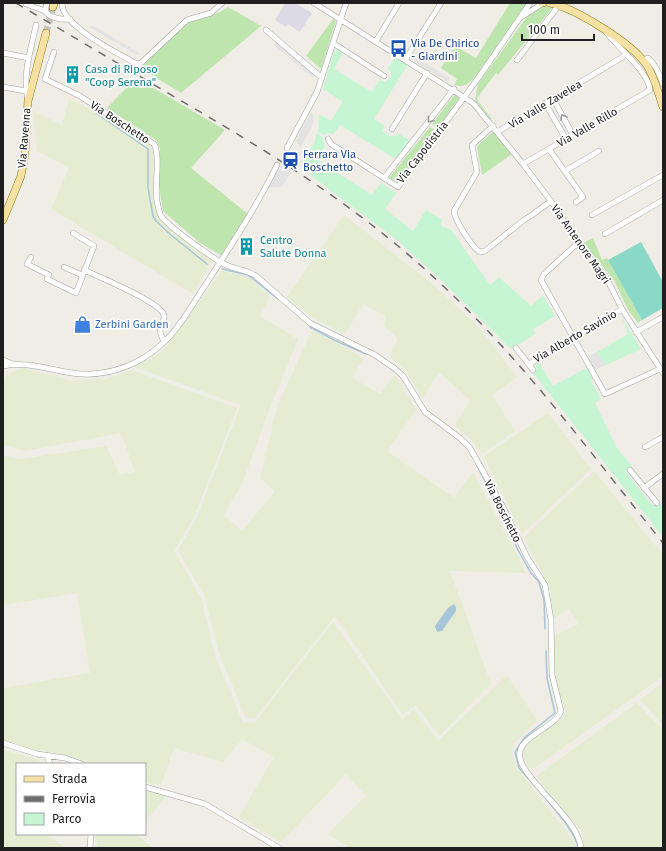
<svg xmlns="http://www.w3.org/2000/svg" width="666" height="851" viewBox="0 0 666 851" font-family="'Fira Sans',sans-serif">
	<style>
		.farmland { fill: #e5ecd2 }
		.grass { fill: #bfe5af }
		.park { fill: #c6f5d3 }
		.pitch { fill: #89d8c8 }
		.parking { fill: #e3e3e3 }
		.plaza { fill: #dcdae4 }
		.water { fill: #a9c5d9 }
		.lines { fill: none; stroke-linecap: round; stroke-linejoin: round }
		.stream { stroke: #a9c5d9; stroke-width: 1.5 }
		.major-tunnel { stroke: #c5c4bd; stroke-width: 7; stroke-dasharray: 7 3.5; stroke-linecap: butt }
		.minor-casing { stroke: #a3a3a3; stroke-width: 6 }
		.major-casing { stroke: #8e7b0b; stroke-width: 8 }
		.minor { stroke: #fff; stroke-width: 5 }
		.major { stroke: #f5e1a4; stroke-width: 7 }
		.rail { stroke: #6d6d6d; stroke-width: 1.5; stroke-dasharray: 8 8; stroke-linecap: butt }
		.oneway { stroke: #9a9a9a }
		.labels { text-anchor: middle; stroke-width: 3.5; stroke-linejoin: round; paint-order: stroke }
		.transit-label { font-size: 11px; fill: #164399; stroke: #fff; text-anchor: start }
		.culture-label { font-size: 11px; fill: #0d838f; stroke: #fff; text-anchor: start }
		.street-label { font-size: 11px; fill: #1f1f1f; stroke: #fff }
		.shop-label { font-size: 11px; fill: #366cbe; stroke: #fff; text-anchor: start }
	</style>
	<rect width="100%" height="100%" fill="#efede5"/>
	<path class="farmland" d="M69,99L94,111L98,110L152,147L154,156L153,199L158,217L197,249L213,259L193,294L51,209L69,168L37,151L33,111L62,125Z
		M344,215L431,283L477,325L517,377L492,395L515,431L482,454L471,439L455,425L470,400L439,372L422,398L404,368L390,357L398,338L384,326L386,316L363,304L345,334L311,317L287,297Z
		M222,271L249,277L270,297L259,316L298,339L269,410L242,484L224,515L242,531L275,491L260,478L277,407L312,330L364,358L352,378L380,394L395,375L416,410L387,451L454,498L473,472L526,573L450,571L491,684L439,736L416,705L403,715L335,616L255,718H246L219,653L204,595L178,550L197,517L241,405L134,367L162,352Z
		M24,368L71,381L107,379L131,370L237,408L194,517L174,551L201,598L215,656L243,723L255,722L333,622L403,720L414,709L438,741L507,675L537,720L513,744L512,754L517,768L575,843L576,848H350L328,834L366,796L346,774L281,842L239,817L274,757L242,739L223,762L174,748L161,785L145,782V764H89L54,752L35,750L3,741V688L90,673L77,593L3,605V456L21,459L106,446L120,475L135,472L121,433L24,451L3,445V380L9,373Z
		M548,413L591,469L522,534L484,456Z
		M594,471L663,555V676L532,770L528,766L523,754L524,747L530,740L566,714L556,681L553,636L579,624L569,609L553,619L551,591L524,537Z
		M663,683V725L640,700Z
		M637,703L663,731V848H584L583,833L536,776Z
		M3,750L37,759L42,764H17V834H46L66,848H3Z
		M145,791L167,795L145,822Z
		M96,834H136L152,848H97Z"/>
	<path class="grass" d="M510,3H528L475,77C469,84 464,88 454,85L457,79L441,68L455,46L476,58Z
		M550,6L553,7L498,75L496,73L477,98L478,101L492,119L491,120L475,100L478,84L529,14L541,7Z
		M228,7L261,26L181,93L140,68L188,22L220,12Z
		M333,19L336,21L321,69L306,56Z
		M136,78L225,130L191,168L248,214L221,255L200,243L163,211L159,186L160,148L156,140L107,108Z
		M455,94L460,97L439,129L432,124Z
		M430,127L437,131L398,183L389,178Z
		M494,131L512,154L482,175L477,147L479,144Z
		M593,238L602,260L607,258L642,320L638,323L628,310L614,280L583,243Z"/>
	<path class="park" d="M338,49L343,53L334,69L372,92L380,80L385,82L391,77V73L388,69L395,56L408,64L374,119L385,126L382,131L390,136H396L398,133L410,141L397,160L340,125L334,134L328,133L324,135L318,132L319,114L331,121L343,102L323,89L334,52Z
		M316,133L323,137V141L325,145L319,161L372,195L381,183L396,193L385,209L413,231L426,210L442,220L441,226L451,230L490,285L499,277L531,306L543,295L555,316L533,329L535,334L511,349L439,278L397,240L310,175L312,171L302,164L315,142Z
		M622,318L641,349L606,365L597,352L628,334Z
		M539,362L553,386L583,370L587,369L593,380L591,381L601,399L595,403L617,448L632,466L625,471L653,506L659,502L663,508V537L533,373L537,368L535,364Z"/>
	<path class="pitch" d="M641,242L663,282V308L642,320L608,260Z"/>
	<path class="parking" d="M94,26L141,54L137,55L89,27Z
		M277,42L314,74L312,77L274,45Z
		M415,57L450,78L448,82L413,61Z
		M311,112L314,117L312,126L300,148L296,140Z
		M282,165L292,171L282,187L267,188Z
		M597,352L606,365L595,370L588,357Z"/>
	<path class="plaza" d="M285,3H295L312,13L300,32L288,24L286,27L275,20Z"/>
	<path class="water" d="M454,604L456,607V611L442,631L437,632L435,626L448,608Z"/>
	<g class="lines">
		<path class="stream" d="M96,113L148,149V188L153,216L156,221L171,235L207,264
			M222,269L248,275L278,299
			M310,327L334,340L366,354
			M476,464L504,517L518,550L531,573L539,582L544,600L545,629
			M535,786L519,768L515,752L525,737L555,713L547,678L546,651
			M543,795C553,808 576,832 578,848"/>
		<path class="major-tunnel" d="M46,33L53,7"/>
		<defs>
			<path id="minor" d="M47,3L45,11C49,18 62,20 70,19
				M62,3C61,26 118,53 135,63L140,64L187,20L211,13L222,3
				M314,3L473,103L523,164L553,204L581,248L606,277L622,309L663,373
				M26,4L45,11
				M523,16L543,3
				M266,30L322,78
				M376,41L399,3
				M333,43L384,76
				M54,52L45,79L80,96L154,144C161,157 154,185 157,201C158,206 159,212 161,216C170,228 211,257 224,264C235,270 246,269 256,276L310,323L375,355L394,368L403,376L425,412L460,438L470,448L504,509L527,557L545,585L551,620L552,675L561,711C553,732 507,737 523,766C535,789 579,822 581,848
				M3,53L29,58
				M405,60L441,3
				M517,60L559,5
				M643,60L648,58C656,65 659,74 663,84
				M3,87L26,91
				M553,99L573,135
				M28,100C22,75 31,50 36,25
				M545,103L566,139
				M493,126L472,145L477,172L454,211C455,221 472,247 480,252L485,251L524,220L532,215L551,201
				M392,129L427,73
				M497,132L626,55
				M328,139L331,144L398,187L479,77L530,3
				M287,148L317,92L346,3
				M549,149L583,197L576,202
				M523,164L650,90C648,71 619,49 607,33
				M565,171L599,151
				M384,178L454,89
				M592,215L663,175
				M605,234L663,200
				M578,243L544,274L541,280L605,394L660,369
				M31,257L27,264L49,275L47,279L76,293L94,246L73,233
				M64,267L82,275
				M84,270C99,277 160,302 164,315C165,321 160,326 160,332L164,342
				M636,332L663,317
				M516,348L533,370
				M3,360L13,364
				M529,364L622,309
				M3,366C37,359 66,379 101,373C125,370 148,358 165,341C181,326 192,305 204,287C230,247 256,208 277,165
				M645,447L663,437
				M630,470L657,503
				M644,488L663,474
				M3,743L37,754L65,758L82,764
				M47,756L50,764
				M145,787L205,804L279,848
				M90,848L91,834"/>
			<path id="major" d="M542,3H543
				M550,3C575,8 631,43 646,64C655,77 658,93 663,107
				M53,7L54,3
				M3,220L21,176L25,153L28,101L46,33"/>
		</defs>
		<use href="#minor" class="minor-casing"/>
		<use href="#major" class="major-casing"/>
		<use href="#minor" class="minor"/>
		<use href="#major" class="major"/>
		<path class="rail" d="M16,3C70,35 124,67 178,99C266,150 352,203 428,272C517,352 588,450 663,543"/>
	</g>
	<defs><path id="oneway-chevron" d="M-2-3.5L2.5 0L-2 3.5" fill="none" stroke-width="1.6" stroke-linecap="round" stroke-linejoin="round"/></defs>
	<g class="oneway">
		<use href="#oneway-chevron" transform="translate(563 117) rotate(-120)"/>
		<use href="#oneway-chevron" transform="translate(430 120) rotate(128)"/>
	</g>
	<defs>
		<symbol id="bus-bare" viewBox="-9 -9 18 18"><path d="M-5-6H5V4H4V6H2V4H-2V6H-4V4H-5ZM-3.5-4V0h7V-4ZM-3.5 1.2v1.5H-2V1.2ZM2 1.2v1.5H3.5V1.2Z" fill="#1a4fb4" stroke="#fff" stroke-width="2.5" paint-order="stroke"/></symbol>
		<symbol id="building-bare" viewBox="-9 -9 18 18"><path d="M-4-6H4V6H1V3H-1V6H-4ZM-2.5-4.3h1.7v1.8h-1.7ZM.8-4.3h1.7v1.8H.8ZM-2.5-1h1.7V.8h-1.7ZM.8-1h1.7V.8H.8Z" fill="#0f9aa8" stroke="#fff" stroke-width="2.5" paint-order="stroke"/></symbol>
		<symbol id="station-bare" viewBox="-9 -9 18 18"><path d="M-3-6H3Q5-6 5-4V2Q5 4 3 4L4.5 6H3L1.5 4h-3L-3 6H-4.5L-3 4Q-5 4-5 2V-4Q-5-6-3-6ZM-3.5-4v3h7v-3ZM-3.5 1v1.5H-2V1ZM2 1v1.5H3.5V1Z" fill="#1a4fb4" stroke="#fff" stroke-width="2.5" paint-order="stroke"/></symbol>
		<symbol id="shop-bare" viewBox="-9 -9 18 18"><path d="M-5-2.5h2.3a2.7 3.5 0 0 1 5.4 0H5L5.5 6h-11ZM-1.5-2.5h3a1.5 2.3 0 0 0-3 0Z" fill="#3f7fe0" stroke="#fff" stroke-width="2.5" paint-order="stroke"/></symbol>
	</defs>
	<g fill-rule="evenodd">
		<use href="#bus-bare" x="386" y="36" width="25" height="25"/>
		<use href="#building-bare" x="60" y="62" width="25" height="25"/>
		<use href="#station-bare" x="278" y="148" width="25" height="25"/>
		<use href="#building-bare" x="234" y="234" width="25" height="25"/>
		<use href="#shop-bare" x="70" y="312" width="25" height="25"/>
	</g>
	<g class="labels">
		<g class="transit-label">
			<text x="411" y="47">Via De Chirico<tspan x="411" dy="13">- Giardini</tspan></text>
			<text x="303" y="158">Ferrara Via<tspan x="303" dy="13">Boschetto</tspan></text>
		</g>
		<g class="culture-label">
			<text x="85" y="73">Casa di Riposo<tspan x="85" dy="13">"Coop Serena"</tspan></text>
			<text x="260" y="244">Centro<tspan x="260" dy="13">Salute Donna</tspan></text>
		</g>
		<g class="street-label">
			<text transform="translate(545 104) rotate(-31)" y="4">Via Valle Zavelea</text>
			<text transform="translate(120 122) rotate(33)" y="4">Via Boschetto</text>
			<text transform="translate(587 127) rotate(-30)" y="4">Via Valle Rillo</text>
			<text transform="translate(24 138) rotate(-85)" y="4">Via Ravenna</text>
			<text transform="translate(422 152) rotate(-52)" y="4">Via Capodistria</text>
			<text transform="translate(581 244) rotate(55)" y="4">Via Antenore Magri</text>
			<text transform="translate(575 336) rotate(-30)" y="4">Via Alberto Savinio</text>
			<text transform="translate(503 511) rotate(63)" y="4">Via Boschetto</text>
		</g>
		<g class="shop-label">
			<text x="95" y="328">Zerbini Garden</text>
		</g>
	</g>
	<rect width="666" height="851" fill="none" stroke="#1f1f1f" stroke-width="8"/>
	<rect x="16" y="763" width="130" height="72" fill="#ffffff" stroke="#a5a5a5"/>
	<rect x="24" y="776" width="20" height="6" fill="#f5e1a4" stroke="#a5a5a5"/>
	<text x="52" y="783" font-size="12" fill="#1f1f1f">Strada</text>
	<rect x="24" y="796" width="20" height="6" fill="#6d6d6d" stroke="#a5a5a5"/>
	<text x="52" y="803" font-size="12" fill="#1f1f1f">Ferrovia</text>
	<rect x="24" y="813" width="20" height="12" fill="#c6f5d3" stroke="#a5a5a5"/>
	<text x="52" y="823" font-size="12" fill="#1f1f1f">Parco</text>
	<path d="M522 34v6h72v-6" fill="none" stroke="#1f1f1f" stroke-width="2"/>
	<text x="528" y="34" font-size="12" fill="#1f1f1f" stroke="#ffffff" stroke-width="3" paint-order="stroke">100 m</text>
</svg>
